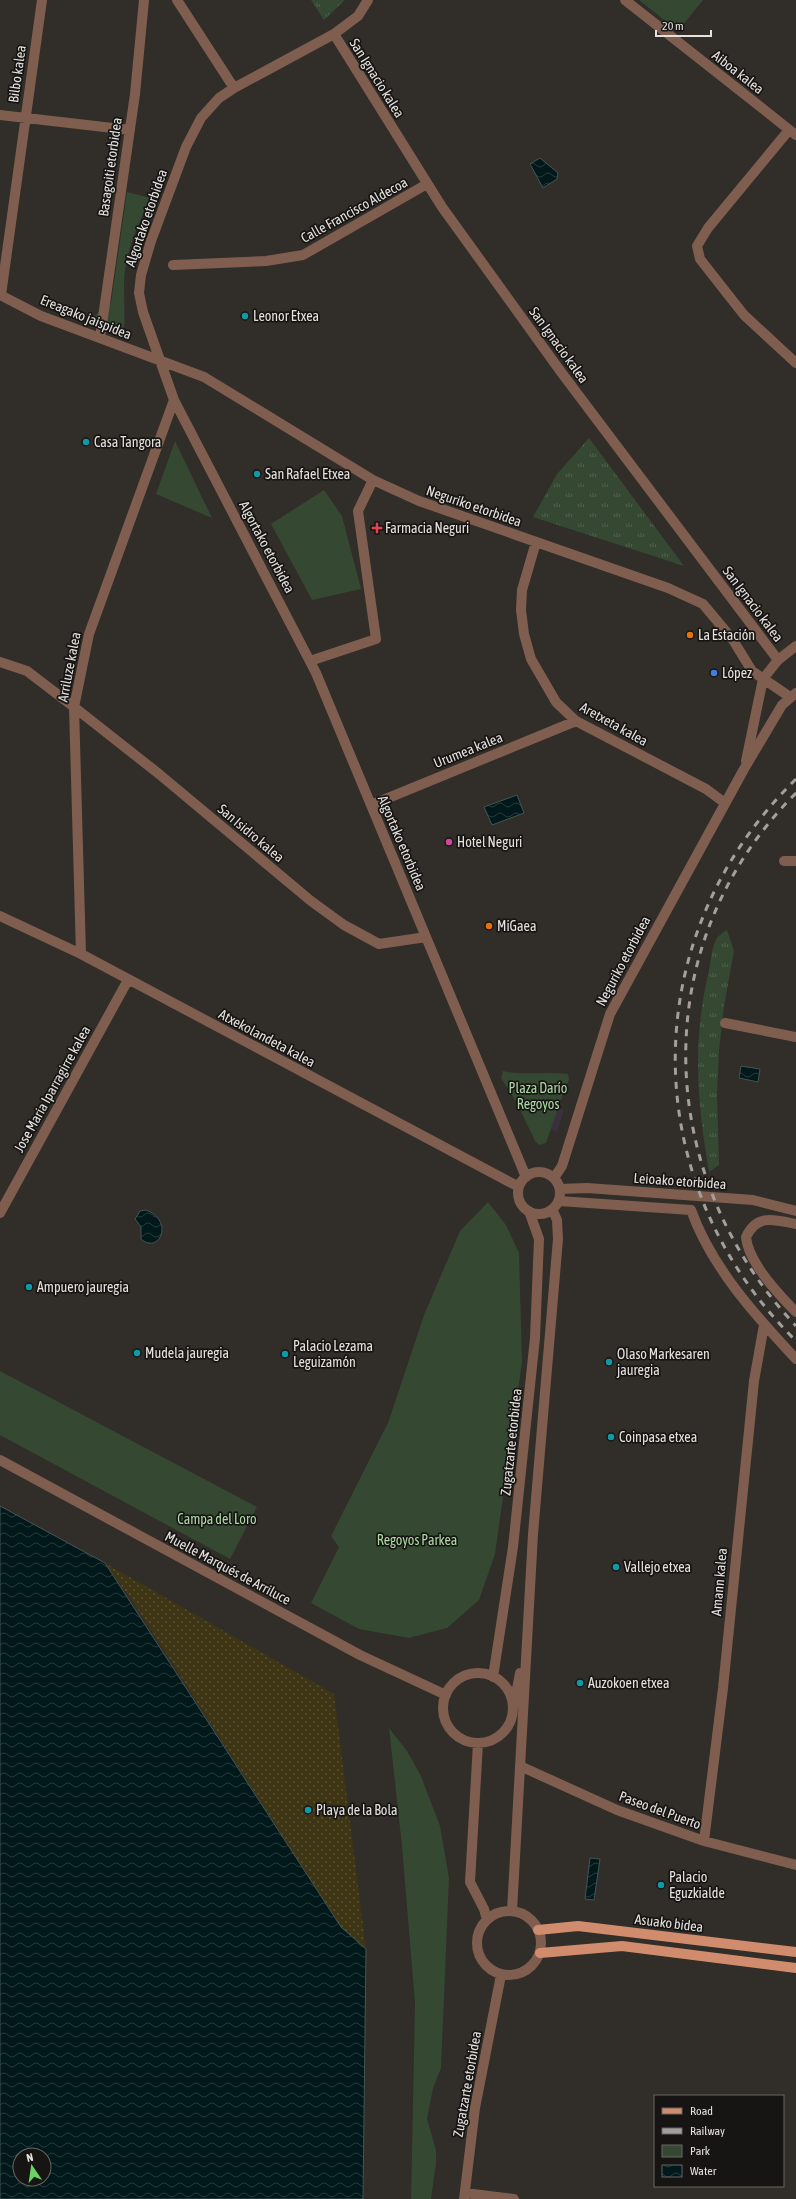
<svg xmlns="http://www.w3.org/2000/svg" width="796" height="2199" viewBox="0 0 796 2199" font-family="'Asap Condensed',sans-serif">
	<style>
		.commercial { fill: #3c303e }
		.grass { fill: url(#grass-tufts) }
		.sand { fill: url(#sand-dots) }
		.green { fill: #354832 }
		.water { fill: url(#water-waves); stroke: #455555; fill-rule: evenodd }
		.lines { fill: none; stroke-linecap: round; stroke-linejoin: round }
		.minor { stroke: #805e4f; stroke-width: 10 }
		.major { stroke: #d18c6e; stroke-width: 10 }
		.rail { stroke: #a3a09c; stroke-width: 3; stroke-dasharray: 7 7; stroke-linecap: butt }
		.culture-dot { fill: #0f9aa8; stroke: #171513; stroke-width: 1.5 }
		.health-dot { fill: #e0444e; stroke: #171513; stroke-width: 1.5 }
		.food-dot { fill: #e8710a; stroke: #171513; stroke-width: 1.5 }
		.shop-dot { fill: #3f7fe0; stroke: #171513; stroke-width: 1.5 }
		.hotel-dot { fill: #d1479c; stroke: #171513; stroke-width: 1.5 }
		.labels { text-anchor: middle; stroke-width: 3.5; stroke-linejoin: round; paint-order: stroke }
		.street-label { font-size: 14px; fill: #e4e1de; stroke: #171513 }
		.poi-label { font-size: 14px; fill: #e4e1de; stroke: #171513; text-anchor: start }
		.park-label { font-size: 14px; fill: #add8a6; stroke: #171513 }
	</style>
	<defs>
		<pattern id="grass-tufts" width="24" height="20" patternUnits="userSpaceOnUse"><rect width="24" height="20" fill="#354832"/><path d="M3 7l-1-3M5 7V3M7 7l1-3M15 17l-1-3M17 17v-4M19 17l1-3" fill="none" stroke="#52624f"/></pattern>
		<pattern id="sand-dots" width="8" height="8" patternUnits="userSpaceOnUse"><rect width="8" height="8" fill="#3d3514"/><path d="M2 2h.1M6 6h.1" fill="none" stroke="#595236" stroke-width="1.8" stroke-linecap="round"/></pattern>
		<pattern id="water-waves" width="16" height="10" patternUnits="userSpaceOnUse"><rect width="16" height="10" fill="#01191a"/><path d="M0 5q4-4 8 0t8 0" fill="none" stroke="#263a3b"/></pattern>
	</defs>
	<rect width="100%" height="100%" fill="#312d28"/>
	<path class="commercial" d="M557,1108L564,1110L557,1132L550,1129Z"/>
	<path class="grass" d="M311,0H345L324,20Z
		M589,438L684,566L533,517L557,474Z
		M727,930L734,951L724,1006L719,1051L717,1094L719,1165L709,1172C697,1102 692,1041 709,970C711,961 712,945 717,938C719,935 724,932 727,930Z"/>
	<path class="sand" d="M105,1563L334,1694L366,1949L341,1927L133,1602Z"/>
	<path class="green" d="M639,0H703L678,31Z
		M127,192L151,198C138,223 125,253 124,282C124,298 125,314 124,331L110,330L90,319L111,303Z
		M175,441L212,518L156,494Z
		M324,490L342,516L361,589L312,600L271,524Z
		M503,1071C524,1076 546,1071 568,1074L569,1080L565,1088L546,1143L539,1145L535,1141L517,1103L501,1078Z
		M488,1202L506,1225L519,1253L522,1362L495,1554L479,1600L447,1628L409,1638L359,1629L311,1603L339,1547L331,1536L388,1423L424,1315L460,1231Z
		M0,1371L257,1507L230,1559L0,1435Z
		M389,1728L407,1751L421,1776L440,1826L449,1878L441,2068L433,2088L427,2119L436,2150V2163L431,2199H411L415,2003L402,1846Z"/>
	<path class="water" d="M540,158L558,173L557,179L543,188L530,164Z
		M517,795L524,813L492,825L484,807Z
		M741,1066L760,1069L758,1082L739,1078Z
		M146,1210C175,1221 159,1255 141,1239V1227L135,1219L140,1211Z
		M0,1506L105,1563L341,1927L366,1949L363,2199H0ZM20,2155H44V2179H20Z
		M590,1858L600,1859L594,1900L585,1899Z"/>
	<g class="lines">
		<path class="minor" d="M177,0L234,88
			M368,0L358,16L334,34L234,88L219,98L201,118L186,147L151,241L141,275L139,293L143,312L174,400L316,673L526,1177
			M625,0L796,135
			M334,34L442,207L561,372L778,660
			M0,115L130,130
			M789,130L708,228L697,246L700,259L744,315L796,363
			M173,265L266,261L303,255L427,184
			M0,295L41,316L204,377L373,480L419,501L668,588L703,604L733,640L752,671L790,697
			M1,295L42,0
			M100,338L135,94L144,0
			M536,542L522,590L521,610L524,634L531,659L556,702L576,721L706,789L725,803
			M310,661L376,639L358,511L373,480
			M0,662L27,671L74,707L159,774L311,901L344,925L379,944L426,937
			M746,761L763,679L778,660L796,646
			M371,805L576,721
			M784,861H796
			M0,916L81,954L519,1187
			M81,954L74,707L89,634L174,400
			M725,1023L796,1037
			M518 1193a21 21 0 1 1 42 0a21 21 0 1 1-42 0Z
			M554,1178L562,1166L610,1014L744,769L782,705L796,693
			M560,1189L587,1188L753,1200L796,1211
			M559,1201L691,1210C712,1268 755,1315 796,1359
			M0,1213L128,980
			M796,1224C775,1220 757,1213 746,1237C748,1262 779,1295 796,1312
			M0,1460L360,1655L446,1695
			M443 1708a35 35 0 1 1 70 0a35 35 0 1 1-70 0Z
			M493,1677L513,1547L535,1338L539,1239L529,1211
			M514,1705L520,1673
			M478,1743L470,1882L484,1909L487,1920
			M520,1766L617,1810L704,1841L796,1865
			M704,1841L723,1688L754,1381L764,1325
			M477 1943a32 32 0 1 1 64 0a32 32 0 1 1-64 0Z
			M512,1911L533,1534L558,1239L557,1220L552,1209
			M465,2193L514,2199
			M464,2199L475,2108L501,1975"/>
		<path class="major" d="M538,1930L578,1926L796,1952
			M540,1953L622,1946L796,1968"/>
		<path class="rail" d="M796,779C634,938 636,1182 796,1341
			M796,793C645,944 653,1174 796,1326"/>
	</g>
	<g class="culture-dot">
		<circle cx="245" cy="316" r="4"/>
		<circle cx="86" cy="442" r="4"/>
		<circle cx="257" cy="474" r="4"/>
		<circle cx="29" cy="1287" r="4"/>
		<circle cx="137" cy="1353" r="4"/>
		<circle cx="285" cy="1354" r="4"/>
		<circle cx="609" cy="1362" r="4"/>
		<circle cx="611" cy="1437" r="4"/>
		<circle cx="616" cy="1567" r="4"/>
		<circle cx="580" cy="1683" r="4"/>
		<circle cx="308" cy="1810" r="4"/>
		<circle cx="661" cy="1885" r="4"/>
	</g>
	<path class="health-dot" d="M375 522h4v4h4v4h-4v4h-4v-4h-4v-4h4z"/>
	<g class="food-dot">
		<circle cx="690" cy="635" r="4"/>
		<circle cx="489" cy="926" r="4"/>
	</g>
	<circle class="shop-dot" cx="714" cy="673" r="4"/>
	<circle class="hotel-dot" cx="449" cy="842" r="4"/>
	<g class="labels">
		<g class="street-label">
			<text transform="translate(738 72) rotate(38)" y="5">Aiboa kalea</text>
			<text transform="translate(17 74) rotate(-82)" y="5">Bilbo kalea</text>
			<text transform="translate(377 78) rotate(58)" y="5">San Ignacio kalea</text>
			<text transform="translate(110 167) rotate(-82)" y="5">Basagoiti etorbidea</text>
			<text transform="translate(354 210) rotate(-29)" y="5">Calle Francisco Aldecoa</text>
			<text transform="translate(146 218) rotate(-71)" y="5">Algortako etorbidea</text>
			<text transform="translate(86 317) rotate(22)" y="5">Ereagako jaispidea</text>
			<text transform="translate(559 345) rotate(54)" y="5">San Ignacio kalea</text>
			<text transform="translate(474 506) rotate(19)" y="5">Neguriko etorbidea</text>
			<text transform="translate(267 547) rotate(62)" y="5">Algortako etorbidea</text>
			<text transform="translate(753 604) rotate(53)" y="5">San Ignacio kalea</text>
			<text transform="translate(69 667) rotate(-79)" y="5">Arriluze kalea</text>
			<text transform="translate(614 724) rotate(29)" y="5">Aretxeta kalea</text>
			<text transform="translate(468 750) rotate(-22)" y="5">Urumea kalea</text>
			<text transform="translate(251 833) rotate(40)" y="5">San Isidro kalea</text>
			<text transform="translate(402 843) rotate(67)" y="5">Algortako etorbidea</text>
			<text transform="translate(623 961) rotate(-62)" y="5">Neguriko etorbidea</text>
			<text transform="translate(267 1038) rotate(28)" y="5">Atxekolandeta kalea</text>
			<text transform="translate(52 1089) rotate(-61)" y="5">Jose Maria Iparragirre kalea</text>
			<text transform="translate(680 1181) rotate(4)" y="5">Leioako etorbidea</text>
			<text transform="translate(511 1442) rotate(-84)" y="5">Zugatzarte etorbidea</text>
			<text transform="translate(228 1568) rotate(28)" y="5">Muelle Marqués de Arriluce</text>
			<text transform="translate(719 1582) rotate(-85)" y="5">Amann kalea</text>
			<text transform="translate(660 1810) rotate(20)" y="5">Paseo del Puerto</text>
			<text transform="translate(669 1923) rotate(7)" y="5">Asuako bidea</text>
			<text transform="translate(467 2084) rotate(-80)" y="5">Zugatzarte etorbidea</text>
		</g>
		<g class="poi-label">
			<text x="253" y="321">Leonor Etxea</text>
			<text x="94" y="447">Casa Tangora</text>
			<text x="265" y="479">San Rafael Etxea</text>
			<text x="385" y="533">Farmacia Neguri</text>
			<text x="698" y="640">La Estación</text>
			<text x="722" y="678">López</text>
			<text x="457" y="847">Hotel Neguri</text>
			<text x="497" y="931">MiGaea</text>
			<text x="37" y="1292">Ampuero jauregia</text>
			<text x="293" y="1351">Palacio Lezama<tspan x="293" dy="16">Leguizamón</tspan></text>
			<text x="145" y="1358">Mudela jauregia</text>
			<text x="617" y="1359">Olaso Markesaren<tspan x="617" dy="16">jauregia</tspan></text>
			<text x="619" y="1442">Coinpasa etxea</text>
			<text x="624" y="1572">Vallejo etxea</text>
			<text x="588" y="1688">Auzokoen etxea</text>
			<text x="316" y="1815">Playa de la Bola</text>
			<text x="669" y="1882">Palacio<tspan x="669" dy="16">Eguzkialde</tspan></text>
		</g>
		<g class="park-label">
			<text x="538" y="1093">Plaza Darío<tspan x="538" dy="16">Regoyos</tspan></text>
			<text x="217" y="1524">Campa del Loro</text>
			<text x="417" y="1545">Regoyos Parkea</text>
		</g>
	</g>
	<rect x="654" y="2095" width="130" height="92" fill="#171513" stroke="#696764"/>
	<rect x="662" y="2108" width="20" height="6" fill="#d18c6e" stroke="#696764"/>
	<text x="690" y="2115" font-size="12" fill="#e4e1de">Road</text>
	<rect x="662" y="2128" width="20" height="6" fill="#a3a09c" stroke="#696764"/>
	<text x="690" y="2135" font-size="12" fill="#e4e1de">Railway</text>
	<rect x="662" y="2145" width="20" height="12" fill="#354832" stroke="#696764"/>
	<text x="690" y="2155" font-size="12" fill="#e4e1de">Park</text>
	<rect x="662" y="2165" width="20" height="12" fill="url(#water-waves)" stroke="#696764"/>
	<text x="690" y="2175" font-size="12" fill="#e4e1de">Water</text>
	<g transform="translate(32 2167) rotate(347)"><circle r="19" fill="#171513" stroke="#696764"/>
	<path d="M0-3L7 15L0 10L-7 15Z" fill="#69d464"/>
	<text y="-6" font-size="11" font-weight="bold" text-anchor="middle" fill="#e4e1de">N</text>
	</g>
	<path d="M656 30v6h55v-6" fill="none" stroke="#e4e1de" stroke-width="2"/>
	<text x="662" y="30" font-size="12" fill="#e4e1de" stroke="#171513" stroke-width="3" paint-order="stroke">20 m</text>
</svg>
